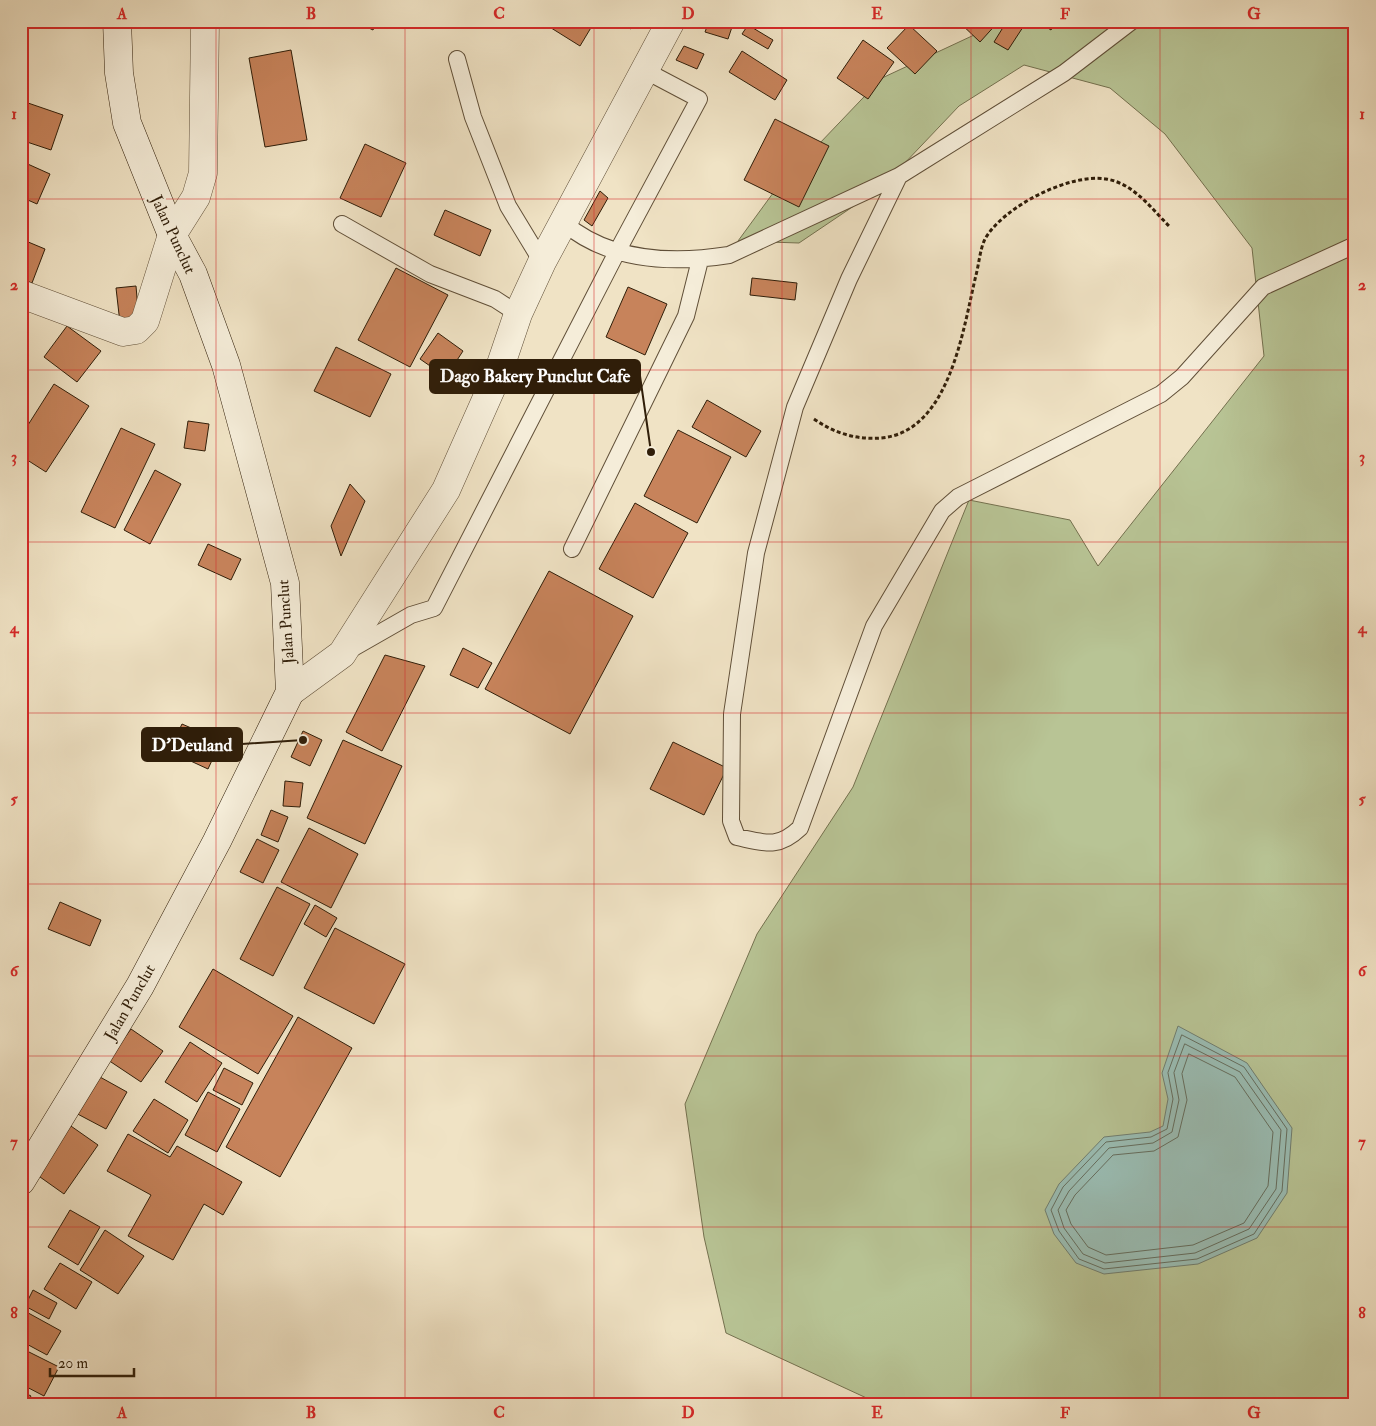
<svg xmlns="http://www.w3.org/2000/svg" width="1376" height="1426" viewBox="0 0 1376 1426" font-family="'IM FELL Double Pica',serif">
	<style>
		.green { fill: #b8c495; stroke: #74714f }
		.water { fill: #9abeb5; stroke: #707e70 }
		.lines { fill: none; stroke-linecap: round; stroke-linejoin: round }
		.shore { stroke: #656e5f; stroke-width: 1 }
		.building { fill: #c7835b; stroke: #301e09 }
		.service-casing { stroke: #604f38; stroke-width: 18 }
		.minor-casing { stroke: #604f38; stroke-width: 29 }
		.secondary-casing { stroke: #301e09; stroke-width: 29 }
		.path { stroke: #301e09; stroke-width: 3; stroke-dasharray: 4 2.5; stroke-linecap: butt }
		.service { stroke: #f5edd9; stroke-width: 16 }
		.minor { stroke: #f5edd9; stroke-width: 28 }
		.secondary { stroke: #f5edd9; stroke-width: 28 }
		.grid { fill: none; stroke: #d62828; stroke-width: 1; stroke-opacity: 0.55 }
		.labels { text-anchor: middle; stroke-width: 5; stroke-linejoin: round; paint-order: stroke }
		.street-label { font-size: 16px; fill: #301e09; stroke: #f5edd9 }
		.leader { fill: none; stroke: #301e09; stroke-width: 2 }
		.callout-dot { fill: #301e09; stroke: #f5edd9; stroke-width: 2 }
		.callout { fill: #301e09; stroke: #301e09; stroke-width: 2 }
		.callout-label { font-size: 18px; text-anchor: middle; font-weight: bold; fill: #fff }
		.neatline { fill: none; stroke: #d62828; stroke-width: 2 }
		.grid-label { font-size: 16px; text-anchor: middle; font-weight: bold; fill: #d62828 }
	</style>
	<rect width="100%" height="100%" fill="#f0e3c5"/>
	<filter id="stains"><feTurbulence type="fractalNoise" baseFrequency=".004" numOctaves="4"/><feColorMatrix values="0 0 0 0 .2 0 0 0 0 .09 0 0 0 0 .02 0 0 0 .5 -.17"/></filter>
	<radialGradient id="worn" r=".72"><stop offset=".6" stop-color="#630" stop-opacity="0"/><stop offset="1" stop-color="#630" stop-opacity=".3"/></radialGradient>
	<path class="green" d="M1004,21H1355V1405H873V1401L726,1333L704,1237L685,1104L757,934L853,787L969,500L1070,520L1098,566L1264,356L1252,248L1165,134L1110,88L1024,65L959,106L882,187L799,243L738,241L776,189L882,78Z"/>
	<path class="water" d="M1178,1026L1247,1063L1292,1128L1287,1193L1257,1238L1198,1264L1104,1274L1076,1263L1054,1234L1045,1210L1059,1184L1104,1137L1150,1132L1163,1126L1168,1099L1162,1073Z"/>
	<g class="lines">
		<path class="shore" d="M1182,1035L1244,1067L1287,1129L1282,1191L1254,1234L1197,1259L1104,1269L1079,1259L1059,1231L1051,1210L1063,1187L1106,1142L1151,1137L1167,1129L1173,1099L1168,1073Z
			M1185,1044L1240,1072L1281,1130L1276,1189L1249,1229L1195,1253L1105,1263L1083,1254L1064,1228L1058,1210L1069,1191L1109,1148L1153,1143L1172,1132L1179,1100L1174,1073Z
			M1189,1054L1235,1077L1273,1132L1268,1186L1244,1223L1193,1245L1106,1255L1088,1247L1071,1224L1066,1210L1075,1195L1113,1155L1154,1151L1178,1137L1187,1100L1182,1074Z"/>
	</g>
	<path class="building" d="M354,21H377L373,30Z
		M540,21H595L580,46Z
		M618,21H636L631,29Z
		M709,21H734L728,39L705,32Z
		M958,21H999L980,42Z
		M1007,21H1020L1025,24L1008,50L994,42Z
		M1037,21H1056L1051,30Z
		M748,25L773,40L768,49L742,34Z
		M909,25L937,51L915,74L887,48Z
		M863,40L894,62L868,99L837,78Z
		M684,46L704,54L697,69L676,60Z
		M291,50L307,140L265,147L249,58Z
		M742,51L787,80L775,100L729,72Z
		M28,103L63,115L51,150L21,140V124Z
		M775,119L829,146L799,207L744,180Z
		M365,144L406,163L381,217L340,198Z
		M21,161L50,174L37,204L21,197Z
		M600,191L608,198L592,226L584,220Z
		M445,210L491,230L480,256L434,235Z
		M21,239L45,249L32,283L21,279Z
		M396,268L448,295L410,367L358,340Z
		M752,278L797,283L795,300L750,295Z
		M136,286L139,321L120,323L116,288Z
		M628,287L667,304L645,355L606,337Z
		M67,326L101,351L77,382L44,357Z
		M438,333L463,351L446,377L420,359Z
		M336,347L391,374L370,417L314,391Z
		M54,384L89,406L46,472L21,456V436Z
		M707,400L761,431L746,457L692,427Z
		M188,421L209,424L205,451L184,448Z
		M121,428L155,444L115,528L81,512Z
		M678,430L731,457L697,523L644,496Z
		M155,470L181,484L150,544L124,530Z
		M350,484L365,501L341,556L331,526Z
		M635,503L688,533L653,598L599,569Z
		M208,544L241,559L231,580L198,565Z
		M549,571L633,616L570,734L485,689Z
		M463,648L492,663L478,688L450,675Z
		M385,655L425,666L382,751L346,732Z
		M182,724L221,741L208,769L169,751Z
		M303,731L322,740L310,766L291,757Z
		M343,740L402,766L365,844L307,818Z
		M673,742L727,768L704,815L650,789Z
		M285,781L303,783L300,807L283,806Z
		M271,810L288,817L278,842L261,835Z
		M309,828L358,854L331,908L281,882Z
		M257,839L279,850L263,883L240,872Z
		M277,887L310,904L273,976L240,959Z
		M60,902L101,920L90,946L48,929Z
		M315,905L337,918L326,937L304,924Z
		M335,928L405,964L374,1024L304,988Z
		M213,969L293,1016L258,1074L179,1027Z
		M298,1017L352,1048L280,1177L226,1147Z
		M131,1029L163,1051L141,1082L108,1060Z
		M190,1042L222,1063L197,1102L165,1082Z
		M224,1068L253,1083L242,1105L213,1090Z
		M91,1072L127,1092L106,1129L70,1110Z
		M208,1092L240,1109L217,1152L185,1135Z
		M154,1099L188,1120L168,1153L133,1131Z
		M68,1124L98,1145L64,1194L33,1172Z
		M128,1134L170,1157L177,1146L242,1182L223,1215L204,1204L173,1260L128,1236L151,1195L107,1171Z
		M70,1210L100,1227L78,1265L48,1247Z
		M105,1230L144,1256L118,1294L80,1270Z
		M60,1263L92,1282L76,1309L44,1289Z
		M33,1290L57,1303L49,1319L25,1306Z
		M21,1309L61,1331L47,1355L21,1341Z
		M23,1349L59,1367L44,1396L21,1384V1353Z
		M21,1391L31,1396L26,1405H21Z"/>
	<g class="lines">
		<defs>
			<path id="service" d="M457,59L473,117L508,206L542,262
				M899,176L849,279L795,407L756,553L732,714L731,821L737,837C765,843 778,849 800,828L874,626L942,511L958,497L1161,394L1182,377L1263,287L1355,245
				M564,223C609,261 672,264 729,255L899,176L1064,73L1132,21
				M342,224L430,274L495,299L518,314
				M572,549L686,316L700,260
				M348,651L411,615L434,608L617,252L699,99L644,70"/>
			<path id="minor" d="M21,294L123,332L136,330L145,321L172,235L196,197L203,173L205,21
				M290,692L342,654L446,490L498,373L518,314L542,262L671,21"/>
			<path id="secondary" d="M21,1181L140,986L217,841L290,692L285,583L226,365L193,274L172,235L127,123L119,73L117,21"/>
		</defs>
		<use href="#service" class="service-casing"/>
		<use href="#minor" class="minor-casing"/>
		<use href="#secondary" class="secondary-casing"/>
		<path class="path" d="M814,419C834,433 856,440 881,438C950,432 963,329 976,275C979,264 980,249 985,239C1003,207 1069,173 1106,179C1133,183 1151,208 1169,226"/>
		<use href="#service" class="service"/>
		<use href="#minor" class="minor"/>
		<use href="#secondary" class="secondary"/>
	</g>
	<path class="grid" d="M216,21V1405M405,21V1405M594,21V1405M782,21V1405M971,21V1405M1160,21V1405M21,199H1355M21,370H1355M21,542H1355M21,713H1355M21,884H1355M21,1056H1355M21,1227H1355"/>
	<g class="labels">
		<g class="street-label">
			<text transform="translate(174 234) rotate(65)" y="6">Jalan Punclut</text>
			<text transform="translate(285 622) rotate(-94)" y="6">Jalan Punclut</text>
			<text transform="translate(129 1002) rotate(-60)" y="6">Jalan Punclut</text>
		</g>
	</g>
	<path class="leader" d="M651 452L640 376M303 740L242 744"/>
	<g class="callout-dot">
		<circle cx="651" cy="452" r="5"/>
		<circle cx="303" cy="740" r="5"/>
	</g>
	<g class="callout">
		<rect x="430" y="360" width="210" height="33" rx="5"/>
		<rect x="142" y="728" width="100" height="33" rx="5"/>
	</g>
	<g class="callout-label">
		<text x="535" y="382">Dago Bakery Punclut Cafe</text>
		<text x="192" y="751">D'Deuland</text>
	</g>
	<rect width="1376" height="1426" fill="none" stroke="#f0e3c5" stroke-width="55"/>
	<path d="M50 1368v8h84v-8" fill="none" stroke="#301e09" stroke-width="2.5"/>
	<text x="58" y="1368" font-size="15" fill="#301e09" stroke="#f5edd9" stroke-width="4" paint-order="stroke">20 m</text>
	<rect x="28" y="28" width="1320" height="1370" class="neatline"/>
	<g class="grid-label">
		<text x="122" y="19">A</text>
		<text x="311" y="19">B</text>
		<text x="499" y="19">C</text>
		<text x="688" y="19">D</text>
		<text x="877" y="19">E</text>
		<text x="1065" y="19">F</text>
		<text x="1254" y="19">G</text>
		<text x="14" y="119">1</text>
		<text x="1362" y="119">1</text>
		<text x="14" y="290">2</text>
		<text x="1362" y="290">2</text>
		<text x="14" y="462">3</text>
		<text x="1362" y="462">3</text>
		<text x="14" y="633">4</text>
		<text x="1362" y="633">4</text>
		<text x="14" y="804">5</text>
		<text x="1362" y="804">5</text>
		<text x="14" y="976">6</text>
		<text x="1362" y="976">6</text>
		<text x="14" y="1147">7</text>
		<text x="1362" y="1147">7</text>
		<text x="14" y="1318">8</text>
		<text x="1362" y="1318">8</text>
		<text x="122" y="1418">A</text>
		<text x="311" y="1418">B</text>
		<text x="499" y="1418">C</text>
		<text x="688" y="1418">D</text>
		<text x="877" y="1418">E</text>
		<text x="1065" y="1418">F</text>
		<text x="1254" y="1418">G</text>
	</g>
	<rect width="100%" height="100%" filter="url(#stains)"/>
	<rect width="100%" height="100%" fill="url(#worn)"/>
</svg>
